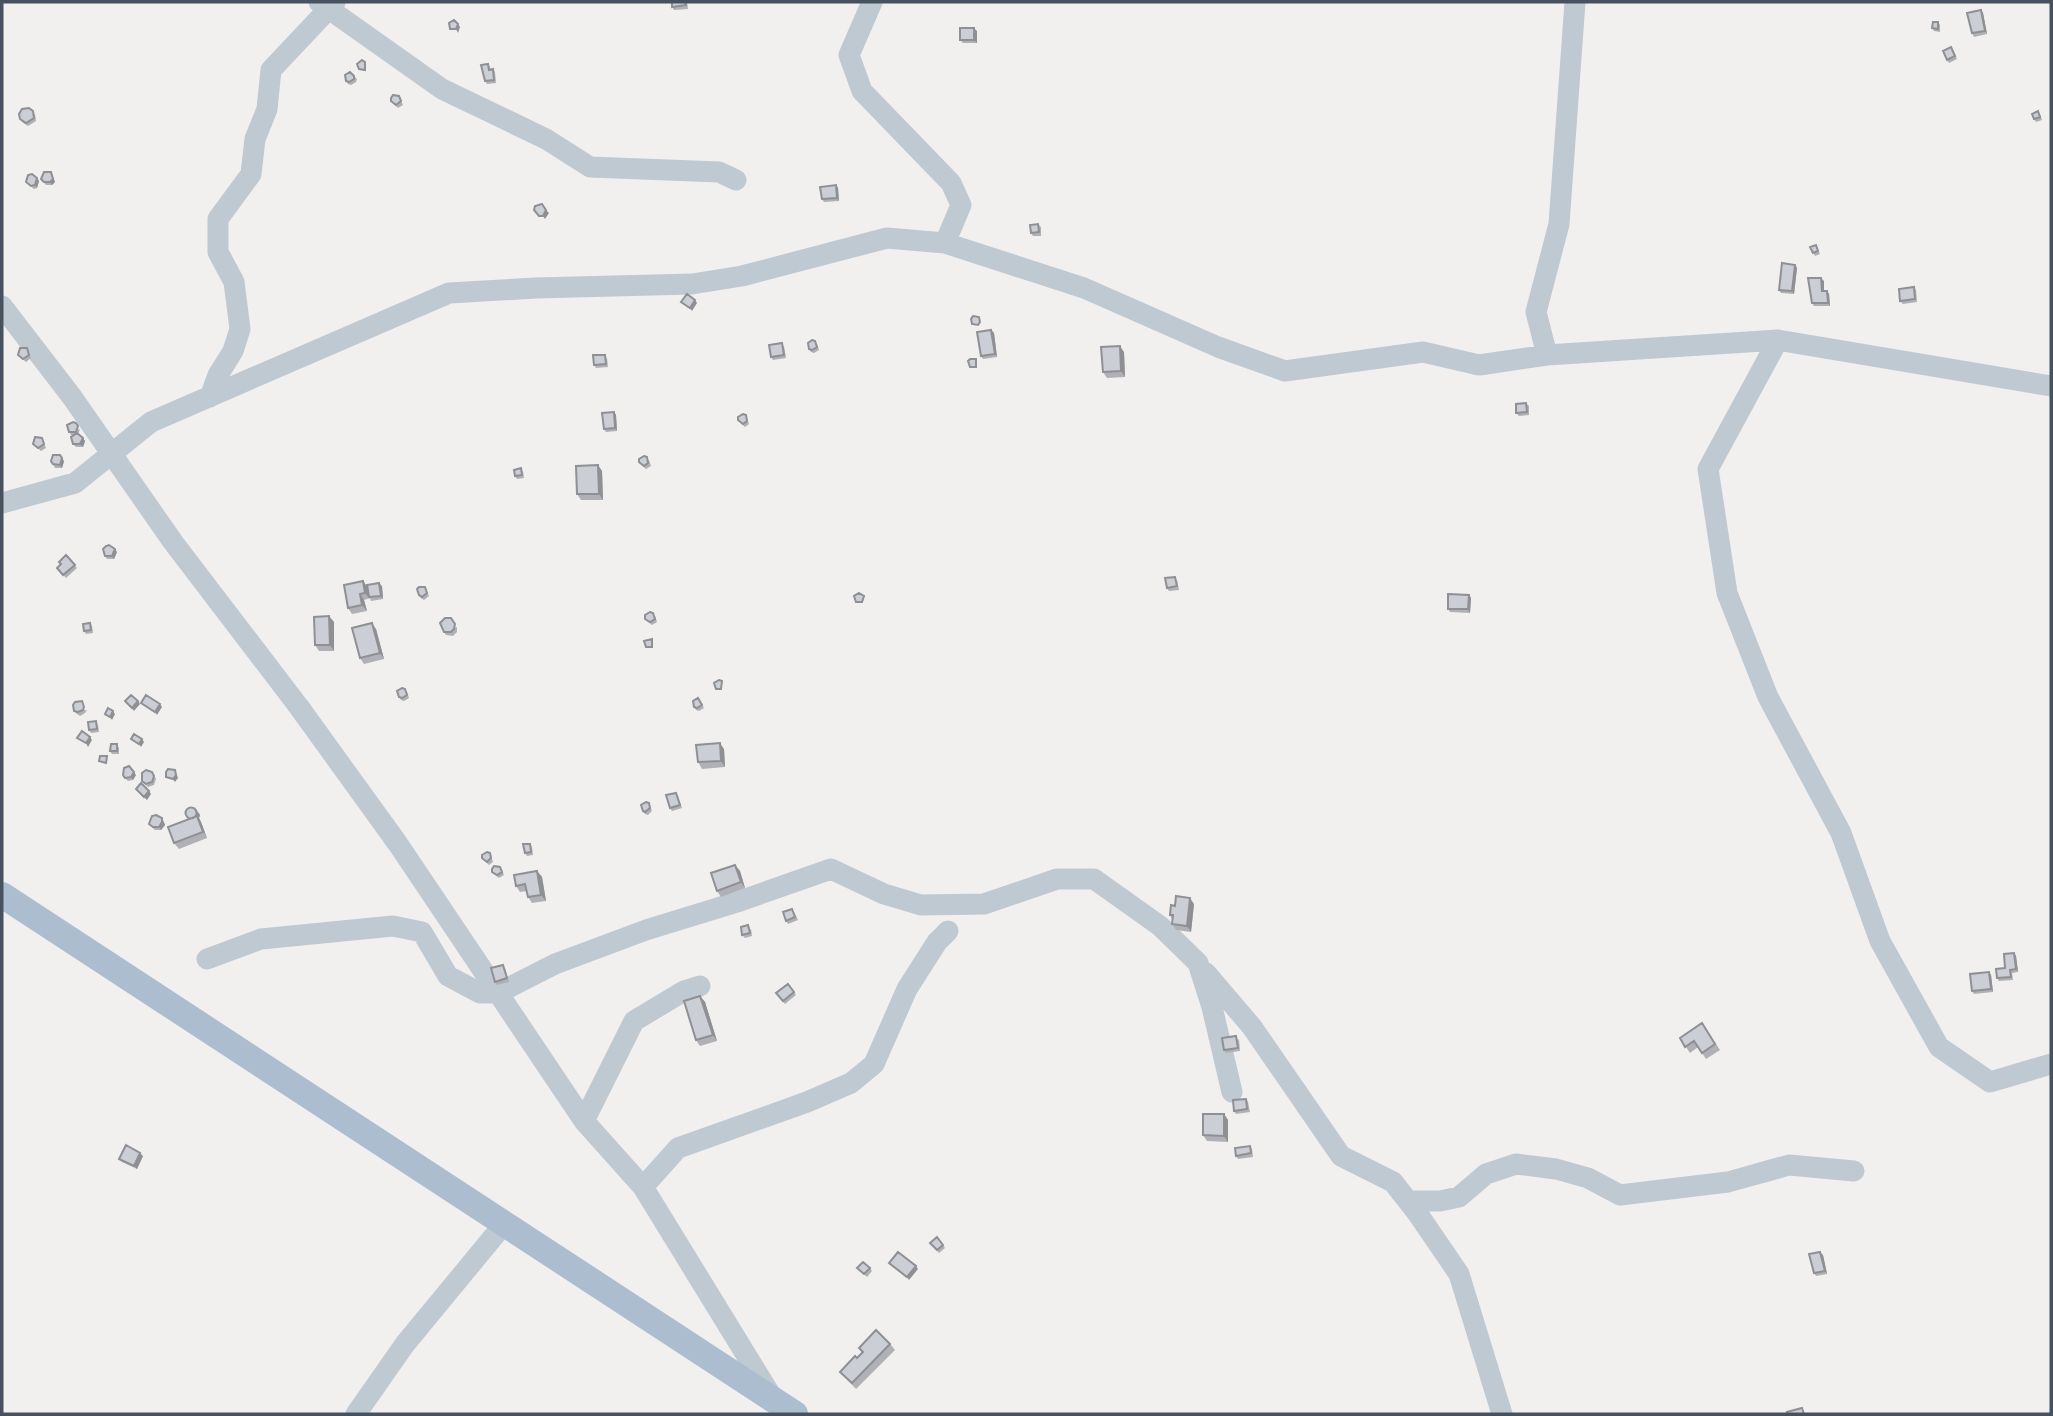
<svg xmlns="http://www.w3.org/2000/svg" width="2053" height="1416" viewBox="0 0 2053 1416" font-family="'Nunito Sans',sans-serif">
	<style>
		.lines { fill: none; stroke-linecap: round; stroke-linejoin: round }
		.minor { stroke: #bfc9d2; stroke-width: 21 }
		.major { stroke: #adbdd0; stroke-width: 26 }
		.wall { fill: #afb1b6 }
		.shaded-wall { fill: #8e9094 }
		.building { fill: #cbced4; stroke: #8e9094; stroke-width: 2 }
	</style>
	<rect width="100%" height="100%" fill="#f2efef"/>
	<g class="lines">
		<path class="minor" d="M319,2L442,89L546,139L590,167L719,172L736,180
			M872,2L849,55L862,91L951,183L961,205L945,243
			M2,306L72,397L173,542L299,707L398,844L584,1121L643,1187L772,1397
			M1778,340L1708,469L1727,593L1768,697L1841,833L1880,941L1939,1047L1990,1082L2051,1064
			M1547,355L1536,312L1559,224L1575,2
			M210,397L218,375L233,351L240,329L234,282L218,252V219L251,174L255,139L267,109L271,70L335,2
			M2,503L75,483L151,422L449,293L536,288L692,284L742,276L887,238L945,243L1084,288L1218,347L1285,371L1423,352L1479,365L1547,355L1778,340L2051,386
			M207,959L261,939L393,926L422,932L448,976L480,993H498L555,964L646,930L737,902L831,869L884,894L921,905L984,904L1057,879H1094L1160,926L1198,963L1212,1007L1232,1092
			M1206,973L1252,1027L1341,1156L1393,1182L1418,1214L1459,1274L1502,1414
			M584,1121L634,1021L684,991L700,986
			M643,1187L678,1148L807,1102L851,1083L874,1064L907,989L937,942L948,931
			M1408,1201H1440L1459,1197L1486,1174L1516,1164L1556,1169L1588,1178L1620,1195L1728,1182L1789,1165L1854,1171
			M356,1414L405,1344L504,1224"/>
		<path class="major" d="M2,895L795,1414"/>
	</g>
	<path class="wall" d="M687,2L688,9L674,10L672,7Z
		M1981,10L1983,13L1987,34L1974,37L1972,33Z
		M1938,22L1940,25V32L1934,31L1932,28Z
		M977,31V43H963L960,40Z
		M1953,50L1957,59L1949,63L1947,60Z
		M488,64L491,69H493L495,72L496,83L487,84L485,81Z
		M354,76L357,79L356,82L351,85L348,84L346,81Z
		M399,96L403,105L398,108L391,101Z
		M35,114L36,121L28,126L22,122L20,119Z
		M2040,114L2042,120L2036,122L2034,119Z
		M51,172L55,182L52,185H46L41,179Z
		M37,178L39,181L37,188L34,189L26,182Z
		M836,185L838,188L839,201L824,202L822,199Z
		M1038,224L1041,227V236H1033L1031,233Z
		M1816,245L1820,254L1815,256L1810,247Z
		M1795,265L1797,268L1794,294L1781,293L1779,290Z
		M1824,281V291H1827L1829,294L1830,306H1814L1812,303Z
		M1914,287L1916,290L1917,302L1903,304L1900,301Z
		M991,330L994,333L997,357L983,359L981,356Z
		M817,344L819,350L814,353L811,352L809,349Z
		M784,346L786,358L773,360L771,357Z
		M27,348L31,358L26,362L18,355Z
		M1124,352L1125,377L1107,378L1103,372Z
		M607,358L608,367L596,368L594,365Z
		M1526,403L1529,406V415L1519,416L1516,413Z
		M614,412L616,415L617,431L606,432L604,429Z
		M746,415L749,424L745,427L738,420Z
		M80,429L78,434L85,441L83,447H76L73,444L74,435H71L69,432Z
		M42,438L46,448L41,451L33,444Z
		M649,460L651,466L646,469L639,462Z
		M51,461H64L62,468H55Z
		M523,471L524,478L517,479L515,476Z
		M602,471L603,500H581L577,494Z
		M117,552L114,559H107L105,556Z
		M66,555L77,568L66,578L57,568L61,564Z
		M1177,580L1179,590L1169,591L1167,588Z
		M363,581L368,588L382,586L383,599L371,601L370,598L364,600L367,611L352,614L348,608Z
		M425,587L429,596L424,600L421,598L419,595Z
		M1469,595L1471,598L1470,613L1450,612L1448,609Z
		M655,616L657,622L652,625L645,619Z
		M334,622V651H319L315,645Z
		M90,623L92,626L93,633L86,634L84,631Z
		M457,627V632L453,636L446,635L444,632Z
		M376,629L384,659L364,664L360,658Z
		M407,692L409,698L404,701L401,700L399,697Z
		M698,698L704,708L699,711L696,710L694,707Z
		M87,710L85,713L80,716L77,714L74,711Z
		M98,724L99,732L91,733L89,730Z
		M119,747V754H112L110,751Z
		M724,749L725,767L702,769L698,762Z
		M152,772L156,779L154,785L148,787L142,781Z
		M136,775L133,780L128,781L125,778Z
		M676,793L678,796L682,808L672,811L670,808Z
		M649,803L652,811L648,815L645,814L643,811Z
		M195,807L200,815L199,818L201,822L207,838L179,849L174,843L188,819L186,816Z
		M162,818L165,825L161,830H155L149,824Z
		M530,844L532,847L533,855L527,856L525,853Z
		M490,853L493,862L489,865L482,858Z
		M735,865L740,871L745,888L721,897L717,891Z
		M502,870L504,875L499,878L492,872Z
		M537,871L542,877L546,901L532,903L528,897L527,891L520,892L516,886Z
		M1194,904L1191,932L1176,930L1172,924V919L1170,915L1175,906Z
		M794,912L798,920L788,924L786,921Z
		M751,929L752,936L745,938L742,935Z
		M2014,953L2016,956L2018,972L2012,973L2013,980L1999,981L1997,978L2005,968Z
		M505,968L509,982L497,985L495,982Z
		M1991,975L1993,992L1974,994L1972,991Z
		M788,984L796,995L785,1004L776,993Z
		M700,996L705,1002L717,1041L700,1046L696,1040Z
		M1702,1023L1720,1050L1706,1059L1698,1047L1690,1053L1680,1038Z
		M1239,1039L1240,1051L1226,1053L1224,1050Z
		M1246,1099L1248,1102L1250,1112L1236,1114L1234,1111Z
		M1224,1114L1228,1120V1142L1207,1141L1203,1135Z
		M1250,1146L1252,1149L1253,1157L1238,1159L1236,1156Z
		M143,1156L137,1169L122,1162L119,1159Z
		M937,1237L945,1248L939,1253L930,1243Z
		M1823,1255L1827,1274L1816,1276L1814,1273Z
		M857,1268H870L872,1271L867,1277Z
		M890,1344L895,1350L856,1389L840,1372L862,1353L859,1348Z"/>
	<path class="shaded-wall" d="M1981,10L1983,13L1987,34L1985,31Z
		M458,24L460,27L458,33L456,29Z
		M974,28L977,31V43L974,40Z
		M51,172L55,182L52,185L50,182Z
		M37,178L39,181L37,188L35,185Z
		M836,185L838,188L839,201L837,198Z
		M546,210L549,213L545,219L543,216Z
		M1795,265L1797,268L1794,294L1792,291Z
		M1821,278L1824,281V294L1822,291Z
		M1827,291L1829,294L1830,306L1828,303Z
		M695,300L697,303L692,311L690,308Z
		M991,330L994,333L997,357L995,354Z
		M1120,346L1124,352L1125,377L1121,371Z
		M614,412L616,415L617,431L615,428Z
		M83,438L85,441L83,447L80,444Z
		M62,458L64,461L62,468L60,465Z
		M598,465L602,471L603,500L599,494Z
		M115,549L117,552L114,559L112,556Z
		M363,581L368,588L370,599L365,593Z
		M379,583L382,586L383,599L381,596Z
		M360,594L364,600L367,611L362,605Z
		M1469,595L1471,598L1470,613L1468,609Z
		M329,616L334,622V651L330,645Z
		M372,623L376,629L384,659L380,653Z
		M138,701L140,704L134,711L132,708Z
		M160,704L162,707L157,715L155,712Z
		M113,711L115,714L112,720L110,717Z
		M90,737L92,740L88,747L86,743Z
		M142,739L144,742L141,747L139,744Z
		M720,743L724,749L725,767L721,761Z
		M175,770L178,778L175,782L173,779Z
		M134,772L136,775L133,780L131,777Z
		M149,791L151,794L147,800L144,797Z
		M198,812L200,815L199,818L201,822L207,838L196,817Z
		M162,818L165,825L161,830L159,827Z
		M735,865L740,871L745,888L741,882Z
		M537,871L542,877L546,901L541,895Z
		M1190,898L1194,904L1191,932L1187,926Z
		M2014,953L2016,956L2018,972L2016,969Z
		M1989,972L1991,975L1993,992L1991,989Z
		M700,996L705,1002L717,1041L713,1035Z
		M1224,1114L1228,1120V1142L1224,1136Z
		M140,1153L143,1156L137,1169L134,1166Z
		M1820,1252L1823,1255L1827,1274L1825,1271Z
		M916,1266L918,1269L909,1280L907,1277Z"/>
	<path class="building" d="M672,2H685L686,5L672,7Z
		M1981,10L1985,31L1972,33L1967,13Z
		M454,20L458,24L456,29H450L449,23Z
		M1933,22H1938V29L1932,28Z
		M960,28H974V40H960Z
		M1951,47L1955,56L1947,60L1943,51Z
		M362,60L365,62V70L359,69L357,64Z
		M488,64L489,70L493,69L494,80L485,81L481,65Z
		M350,72L354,76V79L349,82L346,81L345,75Z
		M393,95L399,96L401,101L396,105L391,101V98Z
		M29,108L33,111L34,118L26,123L20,119L19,114L22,109Z
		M2038,111L2040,117L2034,119L2032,114Z
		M44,172H51L53,179L50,182H44L41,179Z
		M32,174L37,178L35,185L31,186L26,182L28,175Z
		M836,185L837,198L822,199L820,187Z
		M542,204L546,210L543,216H539L534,210L535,206Z
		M1038,224L1039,232L1031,233L1030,225Z
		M1816,245L1818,251L1813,253L1810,247Z
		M1782,263L1795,265L1792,291L1779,290Z
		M1808,278H1821L1822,291H1827L1828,303H1812Z
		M1914,287L1915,299L1900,301L1899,289Z
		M687,294L695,300L690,308L681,302Z
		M973,316L979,317L980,322L978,325L972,324L971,319Z
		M991,330L995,354L981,356L977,332Z
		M812,340L815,341L817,347L812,350L809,349L808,343Z
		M782,343L784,355L771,357L769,345Z
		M1120,346L1121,371L1103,372L1101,347Z
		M20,348H27L29,355L23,359L18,355Z
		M593,355H605L606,364L594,365Z
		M970,359H976V367H970L968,361Z
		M1526,403L1527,412L1516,413V404Z
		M614,412L615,428L604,429L602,413Z
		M743,414L746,415L747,421L743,424L738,420V417Z
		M73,422L76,423L78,426L76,432H69L67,425Z
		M77,433L83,438L80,444H73L71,437Z
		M35,437L42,438L44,444L38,448L33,444Z
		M53,455H60L62,458L60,465L53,464L51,461Z
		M644,456L647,457L648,463L644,466L639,462V459Z
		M598,465L599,494H577L576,466Z
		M521,468L522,475L515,476L514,470Z
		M109,545L115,549L112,556H105L103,549L106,546Z
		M66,555L75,565L63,575L57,568L61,564L59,562Z
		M1175,577L1177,586L1167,588L1165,578Z
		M363,581L365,593L360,594L362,605L348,608L344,585Z
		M379,583L381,596L369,597L367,585Z
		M419,587H425L427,593L422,597L419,595L417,589Z
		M859,593L864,596L862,602H856L854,596Z
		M1448,594L1469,595L1468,609H1448Z
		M650,612L653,613L655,619L650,622L645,619V615Z
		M329,616L330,645H315L314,617Z
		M445,618H451L455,624L454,629L451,632H444L440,623Z
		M90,623L91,630L84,631L83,624Z
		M372,623L380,653L360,658L352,628Z
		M652,639V647H646L644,641Z
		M719,680L722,681L721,689H716L714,683Z
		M402,688L405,689L407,695L402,698L399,697L397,691Z
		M131,695L138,701L132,708L125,701Z
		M146,695L160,704L155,712L141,703Z
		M698,698L702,705L697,708L694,707L693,701Z
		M82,701L84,707L83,710L78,712L74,711L73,705L75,702Z
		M108,708L113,711L110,717L105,714Z
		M96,721L97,729L89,730L88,722Z
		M82,731L90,737L86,743L77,738Z
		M134,734L142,739L139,744L131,739Z
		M720,743L721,761L698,762L696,745Z
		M111,744H117V751H110Z
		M100,756H107L106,763L99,761Z
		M129,766L134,772L131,777L125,778L123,775L124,768Z
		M168,769L175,770L176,775L173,779L166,777V772Z
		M146,770L152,772L154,776L152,782L146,784L142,781V773Z
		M141,783L149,791L144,797L136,789Z
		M676,793L680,805L670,808L666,795Z
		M646,802L649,803L650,808L645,812L643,811L641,805Z
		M185.5 813a5.5 5.5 0 1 1 11 0a5.5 5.5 0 1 1-11 0Z
		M156,815L162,818V822L159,827H153L149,824L152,816Z
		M197,816L203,832L174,843L168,827Z
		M523,844H530L531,852L525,853Z
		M487,852L490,853L491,858L487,862L482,858V855Z
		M735,865L741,882L717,891L711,873Z
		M494,866L500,867L502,872L497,875L492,872V869Z
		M537,871L541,895L528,897L525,884L516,886L514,875Z
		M1176,896L1190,898L1187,926L1172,924L1173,915H1170L1171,905L1175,906Z
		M792,909L795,917L786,921L783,912Z
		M748,925L750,933L742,935L741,927Z
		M2014,953L2016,969L2010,970L2011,977L1997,978L1996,969L2005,968L2004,954Z
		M503,965L507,978L495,982L491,968Z
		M1989,972L1991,989L1972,991L1970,974Z
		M788,984L794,992L783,1001L776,993Z
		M700,996L713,1035L696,1040L684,1001Z
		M1702,1023L1715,1044L1702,1053L1694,1041L1685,1047L1680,1038Z
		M1236,1036L1238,1048L1224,1050L1222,1038Z
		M1246,1099L1247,1109L1234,1111L1233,1100Z
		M1203,1114H1224V1136L1203,1135Z
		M126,1145L140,1153L134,1166L119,1159Z
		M1250,1146L1251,1153L1236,1156L1235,1148Z
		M937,1237L943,1245L937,1250L930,1243Z
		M898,1252L916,1266L907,1277L889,1263Z
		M1820,1252L1825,1271L1814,1273L1809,1254Z
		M863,1262L870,1268L864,1274L857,1268Z
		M876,1330L890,1344L852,1383L840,1372L855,1356L857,1358L863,1352L859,1348Z
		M1802,1408L1804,1414H1788L1787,1412Z"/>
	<rect width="2053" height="1416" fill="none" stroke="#46525f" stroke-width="7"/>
</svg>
